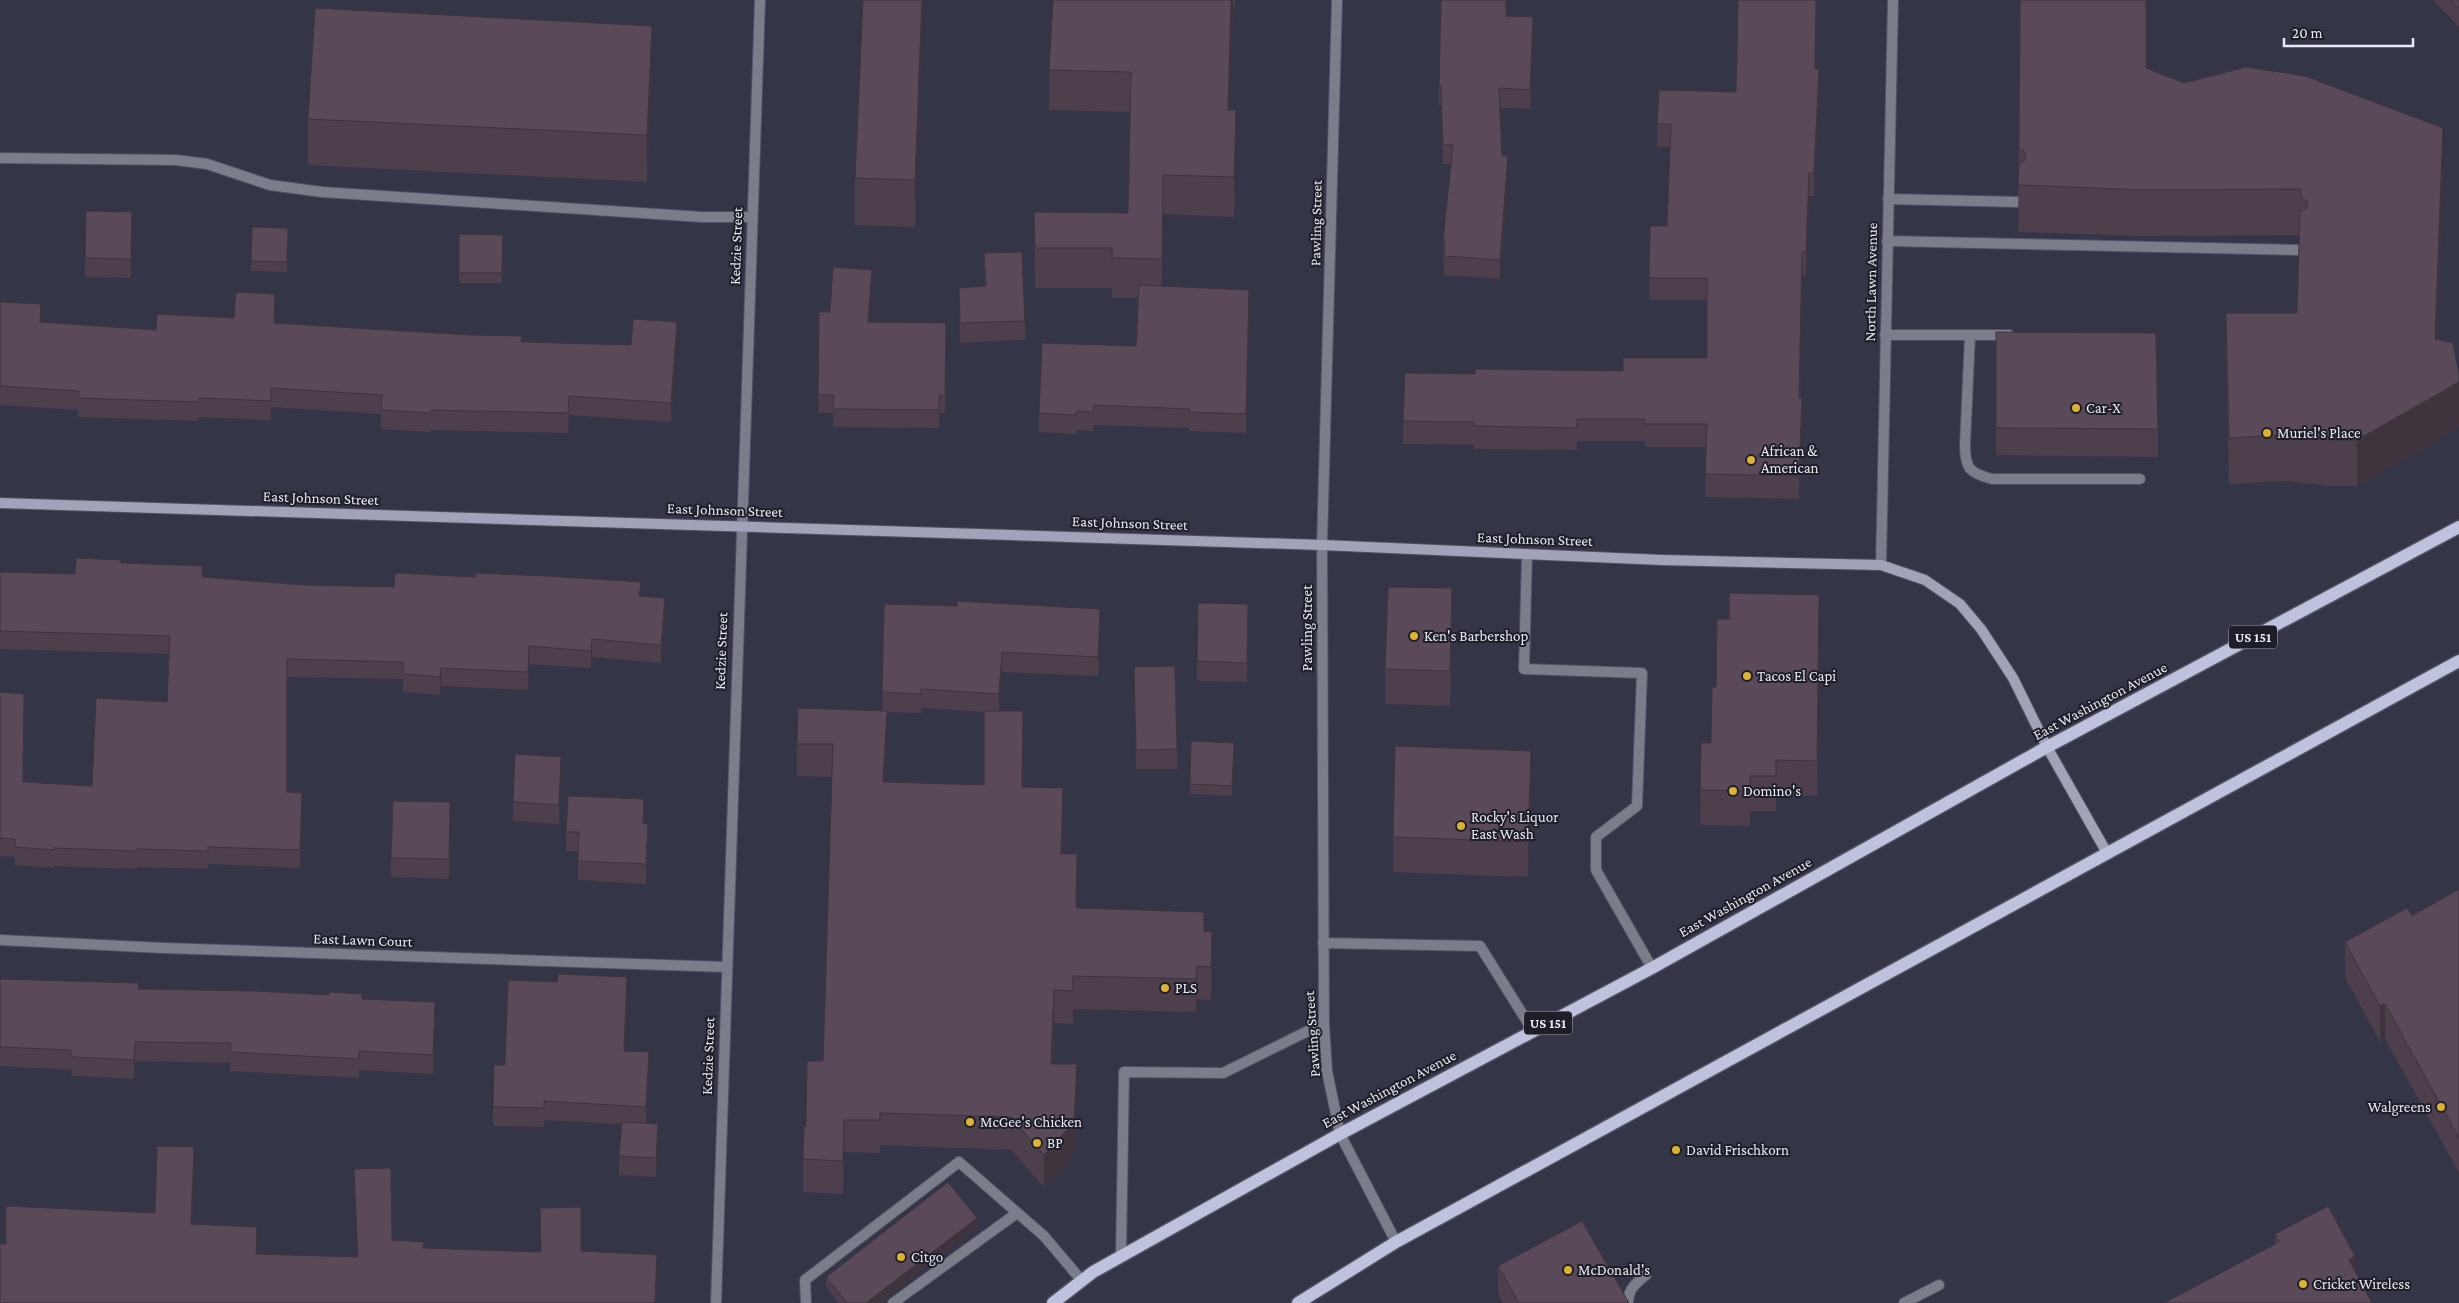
<svg xmlns="http://www.w3.org/2000/svg" width="2459" height="1303" viewBox="0 0 2459 1303" font-family="'Crimson Pro',serif">
	<style>
		.lines { fill: none; stroke-linecap: round; stroke-linejoin: round }
		.lane-casing { stroke: #525264; stroke-width: 12 }
		.street-casing { stroke: #525264; stroke-width: 12 }
		.secondary-casing { stroke: #525264; stroke-width: 12 }
		.primary-casing { stroke: #525264; stroke-width: 15 }
		.lane { stroke: #7b7d8a; stroke-width: 10 }
		.street { stroke: #7b7d8a; stroke-width: 10 }
		.secondary { stroke: #a1a4b8; stroke-width: 10 }
		.primary { stroke: #bec2dc; stroke-width: 12 }
		.wall { fill: #4d3f4c; fill-rule: evenodd }
		.shaded-wall { fill: #3f333e }
		.building { fill: #5a4958; stroke: #3f333e }
		.poi-dot { fill: #dcb233; stroke: #1d1e27; stroke-width: 2 }
		.labels { text-anchor: middle; stroke-width: 4; stroke-linejoin: round; paint-order: stroke }
		.shield { fill: #1d1e27; stroke: #abacb7; stroke-width: 1 }
		.shield-label { font-size: 14px; font-weight: bold; fill: #e8e9f5 }
		.street-label { font-size: 15px; fill: #e8e9f5; stroke: #1d1e27 }
		.poi-label { font-size: 15px; fill: #e8e9f5; stroke: #1d1e27; text-anchor: start }
	</style>
	<rect width="100%" height="100%" fill="#353548"/>
	<g class="lines">
		<defs>
			<path id="lane" d="M0,158L176,160L207,164L270,185L322,192L702,217H752
				M1888,199L2019,202
				M1887,241L2301,250
				M1885,335H2009
				M1970,335L1965,445C1965,468 1969,473 1992,479H2140
				M1527,554L1524,669L1642,673L1637,806L1596,837V870L1652,968
				M1323,943L1480,946L1533,1031
				M1121,1257L1124,1072L1223,1073L1324,1023
				M806,1303L805,1280L959,1162L1044,1236L1082,1281
				M893,1303L1017,1213
				M1628,1303C1628,1289 1636,1283 1646,1275
				M1904,1303L1939,1285"/>
			<path id="street" d="M1337,0L1322,545L1324,1023L1327,1071L1340,1134L1396,1242
				M1881,565L1893,0
				M0,940L164,948L726,967
				M716,1303L760,0"/>
			<path id="secondary" d="M0,503L1322,545L1662,560L1881,565L1925,580L1960,604L1981,629L2013,678L2047,747L2107,853"/>
			<path id="primary" d="M1053,1303L1093,1272L1340,1134L1652,968L2047,747L2459,527
				M1298,1303L1396,1242L2459,661"/>
		</defs>
		<use href="#lane" class="lane-casing"/>
		<use href="#street" class="street-casing"/>
		<use href="#secondary" class="secondary-casing"/>
		<use href="#primary" class="primary-casing"/>
		<use href="#lane" class="lane"/>
		<use href="#street" class="street"/>
		<use href="#secondary" class="secondary"/>
		<use href="#primary" class="primary"/>
	</g>
	<path class="wall" d="M863,0H923L915,227L855,225V178Z
		M1053,0H1235V6H1233L1229,110L1236,150L1234,217L1163,214L1162,286L1249,310L1246,433L1189,431V428L1094,425L1093,431L1077,430L1076,434L1039,432V413L1136,346L1138,298H1112V288H1035L1034,212L1128,213L1130,112L1049,110V70Z
		M2020,0L2146,68L2184,83L2443,175L2437,340L2459,374V428L2357,486H2330L2283,481L2229,484L2226,359V313H2297L2300,235L2144,236L2018,232Z
		M2433,0H2459V27Z
		M1506,16L1533,36L1530,109L1500,108L1502,156L1508,175L1500,279L1444,275V260L1443,259V240L1451,164H1443L1441,105H1439V86Z
		M1815,69L1819,92L1814,196H1809L1806,275H1802L1800,398L1802,420L1799,499L1705,497L1706,447H1645V441H1577V450L1474,449V445L1403,444V421L1475,374L1623,371L1707,358V300H1649L1650,226H1667L1670,147H1657V124L1736,92Z
		M652,72L647,182L308,165V119Z
		M132,212L131,278L85,277V258Z
		M252,227L288,228L287,272L251,271Z
		M459,234L503,235L502,283H459Z
		M984,253L1025,321V340L960,343L959,288L985,286Z
		M872,288L869,322L946,323L945,413H939V428L833,427V413H818L819,312H830Z
		M0,302L41,322L156,330L234,318L275,313V323L522,342L631,345L677,341L671,422L569,415L568,433L431,430V432L381,429V414L271,407V420L199,417L198,421L78,417V410L0,405Z
		M1996,332L2158,429V457L1996,455Z
		M121,563L203,577L303,585L641,596L665,616L661,663L592,657L591,668L529,664L528,690L441,686L440,695L403,692V679L287,677V792L302,811L300,868L208,864V869L137,867V869L54,866V868L15,865V857L0,856V692L24,782L92,786L167,702L169,654L0,649V572L75,574Z
		M884,604L1100,628L1098,676L1002,672L999,711H1023L1022,787L1063,821L1062,854L1077,887V908L1204,931L1212,964L1211,1000L1197,999L1196,1012L1073,1009V1024L1054,1023L1053,1064L1077,1097L1074,1154L1044,1187L1011,1150L880,1145V1153L844,1152L843,1194L803,1192V1159L806,1126L823,1061L832,777L797,776V744L882,711ZM921,708L984,712V785L885,782L887,744V712L921,713Z
		M1248,623L1247,682L1197,681V661Z
		M1452,623L1450,706L1385,704V669Z
		M1819,630L1817,796L1776,795V811H1750V826L1700,825L1701,743H1711L1716,687Z
		M1134,667L1177,749V769H1136Z
		M1234,753L1232,796L1190,794V784Z
		M561,776L559,824L513,821V802Z
		M1531,786L1528,877L1393,872V837Z
		M450,821L449,879L391,877V858Z
		M644,824L648,843L646,884L578,880V851H566V832Z
		M2459,889V1173L2385,1039L2380,1042L2345,977V942L2412,916Z
		M0,979L139,989L362,999L435,1022L433,1074L359,1070V1078L230,1071V1063L135,1061L134,1079L72,1076L71,1070L0,1066Z
		M627,997L625,1051L649,1071L646,1123L658,1143L656,1177L619,1175V1156L621,1124L544,1120V1127L493,1126V1107L505,1065Z
		M194,1167L192,1224L257,1254L357,1257L354,1169L392,1240L424,1248L541,1252L581,1251L657,1275L6,1244L155,1213Z
		M977,1227L879,1303H839L826,1287V1277Z
		M2275,1234L2355,1271L2275,1244Z
		M1498,1266L1629,1303H1503L1498,1294Z"/>
	<path class="shaded-wall" d="M922,0H923L915,227V180Z
		M1231,0H1233L1228,149V110Z
		M1817,0L1815,92V69Z
		M1533,17V36L1530,109V90Z
		M652,26V72L647,182V135Z
		M1819,69V92L1814,196V173Z
		M1236,110V150L1234,217V177Z
		M2443,128V175L2435,385V339Z
		M1508,156V175L1500,279V260Z
		M1809,173V196L1806,275V252Z
		M1163,175V214L1162,298V259Z
		M872,270V288L868,340V322Z
		M1249,290V310L1246,433V414Z
		M677,322V341L671,422V403Z
		M2459,382V428L2357,486V440Z
		M1802,398V420L1799,499V476Z
		M1452,588V623L1450,706V671Z
		M1819,595V630L1817,796V761Z
		M665,598V616L661,663V645Z
		M1100,609V628L1098,676V657Z
		M592,639V657L591,668V651Z
		M529,646V664L528,690V672Z
		M1002,652V672L999,714V694Z
		M441,668V686L440,695V677Z
		M887,711V744L883,815V782Z
		M1531,751V786L1528,877V842Z
		M561,757V776L559,824V805Z
		M1063,788V821L1061,886V854Z
		M302,793V811L300,868V850Z
		M450,802V821L449,879V859Z
		M648,824V843L646,884V864Z
		M1077,854V887L1076,940V908Z
		M1212,932V964L1211,1000V967Z
		M1197,966V999L1196,1012V979Z
		M627,977V997L624,1070V1051Z
		M1054,990V1023L1051,1096V1064Z
		M435,1002V1022L433,1074V1055Z
		M2385,1004V1039L2380,1042V1006Z
		M135,1042V1061L134,1079V1060Z
		M649,1052V1071L646,1126V1107Z
		M1077,1064V1097L1074,1154L1044,1187V1155Z
		M844,1120V1152L843,1194V1161Z
		M658,1124V1143L656,1177V1158Z
		M194,1147V1167L191,1243V1224Z
		M977,1218V1227L879,1303H866Z
		M657,1255V1275L656,1303H655Z
		M2355,1256V1291L2349,1260Z"/>
	<path class="building" d="M863,0H922L915,180L855,178Z
		M1053,0H1231L1228,110H1236L1234,177L1163,175L1162,259L1112,258V248H1035L1034,212L1128,213L1131,72L1049,70Z
		M1441,0H1506V16L1533,17L1530,90L1499,88L1502,156H1508L1500,260L1444,256L1445,240H1443L1453,145H1443L1441,86H1439Z
		M1738,0H1816L1815,69H1819L1814,173H1809L1806,252H1802L1799,398H1802L1799,476L1705,474L1707,424H1645V419H1577V428L1474,426V422L1403,421L1405,373L1475,374V369L1623,371V358H1707V278H1649L1650,226H1667L1671,124H1657L1659,90L1736,92Z
		M2020,0H2146V68L2184,83L2246,67L2305,76L2443,128L2435,339L2453,343L2459,374V382L2357,440H2330L2283,435L2229,438L2226,313H2297L2300,211L2307,208V201L2301,197V189L2144,190L2018,185L2019,163L2025,160L2026,155L2023,150L2019,149Z
		M2451,0H2459V8Z
		M315,8L652,26L647,135L308,119Z
		M86,211L132,212L131,259L85,258Z
		M252,227L288,228L287,262L251,261Z
		M459,234L503,235L502,273H459Z
		M1022,252L1025,321L960,323L959,288L986,286L984,253Z
		M833,267L872,270L868,322L946,323L945,395H939V410L833,409L834,395H818L819,312H830Z
		M1139,285L1249,290L1246,414L1189,412V409L1094,405L1093,412L1077,411L1076,415L1039,413L1042,343L1136,346Z
		M236,292L275,294L274,323L469,335L522,336L521,342L631,345L633,319L677,322L671,403L569,396L568,413L431,410V413L381,410L382,395L271,388V401L199,398L198,402L78,398L79,391L0,386V302L41,304L40,322L156,330L157,314L234,318Z
		M1996,332L2156,333L2158,429L1996,428Z
		M76,558L121,560V563L203,566L202,577L303,585L394,587L395,573L475,577V573L547,576L641,582L639,596L665,598L661,645L592,639L591,651L529,646L528,672L441,668L440,677L403,674V662L287,659V792L302,793L300,850L208,847V851L137,849V851L54,848V850L15,847V839L0,838V692L24,694L23,782L92,786L96,698L167,702L170,636L0,631V572L75,574Z
		M1388,587L1452,588L1450,671L1385,669Z
		M1729,593L1819,595L1817,761L1776,760V776H1750V791L1700,790L1701,743H1711L1712,687H1716L1717,619H1729Z
		M957,601L1100,609L1098,657L1002,652L999,694L921,689V694L882,692L884,604L957,606Z
		M1198,603L1248,604L1247,663L1197,661Z
		M1175,666L1177,749L1136,750L1134,667Z
		M798,708L887,711L883,782L984,785V711H1023L1022,787L1063,788L1061,854H1077L1076,908L1204,912V931L1212,932L1211,967L1197,966L1196,979L1073,976V991L1054,990L1051,1064H1077L1074,1122L1044,1155L1011,1117L880,1113V1120H844L843,1161L803,1159L804,1126H806L807,1061H823L833,744H797Z
		M1191,741L1234,743L1232,786L1190,784Z
		M1395,746L1531,751L1528,842L1393,837Z
		M515,754L561,757L559,805L513,802Z
		M568,796L644,799L643,824H648L646,864L578,861L579,832H566Z
		M393,801L450,802L449,859L391,858Z
		M2459,889V1138L2385,1004L2380,1006L2345,942L2407,908L2412,916Z
		M558,974L627,977L624,1051L649,1052L646,1107L544,1101V1108L493,1107L494,1065H505L508,980L557,982Z
		M0,979L139,983L138,989L257,991L329,995V992L362,994V999L435,1002L433,1055L359,1051V1059L230,1052L231,1043L135,1042L134,1060L72,1057L71,1050L0,1047Z
		M622,1122L658,1124L656,1158L619,1156Z
		M157,1146L194,1147L191,1224L257,1227L256,1254L358,1257L354,1169L391,1168L392,1240L424,1242L423,1248L541,1252L540,1208L581,1207V1251L657,1255L655,1303H0V1244H6V1206L155,1213Z
		M948,1182L977,1218L866,1303H847L826,1277Z
		M2328,1206L2355,1256L2349,1260L2372,1303H2164L2279,1242L2275,1234Z
		M1582,1221L1629,1303H1519L1498,1266Z"/>
	<g class="poi-dot">
		<circle cx="2076" cy="408" r="5"/>
		<circle cx="2267" cy="433" r="5"/>
		<circle cx="1751" cy="460" r="5"/>
		<circle cx="1414" cy="636" r="5"/>
		<circle cx="1747" cy="676" r="5"/>
		<circle cx="1733" cy="791" r="5"/>
		<circle cx="1461" cy="826" r="5"/>
		<circle cx="1165" cy="988" r="5"/>
		<circle cx="2441" cy="1107" r="5"/>
		<circle cx="970" cy="1122" r="5"/>
		<circle cx="1037" cy="1143" r="5"/>
		<circle cx="1676" cy="1150" r="5"/>
		<circle cx="901" cy="1257" r="5"/>
		<circle cx="1568" cy="1270" r="5"/>
		<circle cx="2303" cy="1284" r="5"/>
	</g>
	<g class="labels">
		<g class="shield">
			<rect x="2229" y="625.5" width="48" height="23" rx="4"/>
			<rect x="1524" y="1011.5" width="48" height="23" rx="4"/>
		</g>
		<g class="shield-label">
			<text x="2253" y="642">US 151</text>
			<text x="1548" y="1028">US 151</text>
		</g>
		<g class="street-label">
			<text transform="translate(1316 223) rotate(-89)" y="5">Pawling Street</text>
			<text transform="translate(736 246) rotate(-88)" y="5">Kedzie Street</text>
			<text transform="translate(1871 282) rotate(-89)" y="5">North Lawn Avenue</text>
			<text transform="translate(321 498) rotate(2)" y="5">East Johnson Street</text>
			<text transform="translate(725 510) rotate(2)" y="5">East Johnson Street</text>
			<text transform="translate(1130 523) rotate(2)" y="5">East Johnson Street</text>
			<text transform="translate(1535 539) rotate(2)" y="5">East Johnson Street</text>
			<text transform="translate(1307 628) rotate(-90)" y="5">Pawling Street</text>
			<text transform="translate(721 651) rotate(-88)" y="5">Kedzie Street</text>
			<text transform="translate(2100 701) rotate(-28)" y="5">East Washington Avenue</text>
			<text transform="translate(1745 897) rotate(-29)" y="5">East Washington Avenue</text>
			<text transform="translate(363 940) rotate(2)" y="5">East Lawn Court</text>
			<text transform="translate(1312 1034) rotate(-94)" y="5">Pawling Street</text>
			<text transform="translate(708 1056) rotate(-88)" y="5">Kedzie Street</text>
			<text transform="translate(1389 1089) rotate(-28)" y="5">East Washington Avenue</text>
		</g>
		<g class="poi-label">
			<text x="2086" y="413">Car-X</text>
			<text x="2277" y="438">Muriel's Place</text>
			<text x="1761" y="456">African &amp;<tspan x="1761" dy="17">American</tspan></text>
			<text x="1424" y="641">Ken's Barbershop</text>
			<text x="1757" y="681">Tacos El Capi</text>
			<text x="1743" y="796">Domino's</text>
			<text x="1471" y="822">Rocky's Liquor<tspan x="1471" dy="17">East Wash</tspan></text>
			<text x="1175" y="993">PLS</text>
			<text x="2431" y="1112" text-anchor="end">Walgreens</text>
			<text x="980" y="1127">McGee's Chicken</text>
			<text x="1047" y="1148">BP</text>
			<text x="1686" y="1155">David Frischkorn</text>
			<text x="911" y="1262">Citgo</text>
			<text x="1578" y="1275">McDonald's</text>
			<text x="2313" y="1289">Cricket Wireless</text>
		</g>
	</g>
	<path d="M2284 38v8h129v-8" fill="none" stroke="#e8e9f5" stroke-width="2.5"/>
	<text x="2292" y="38" font-size="15" fill="#e8e9f5" stroke="#1d1e27" stroke-width="4" paint-order="stroke">20 m</text>
</svg>
